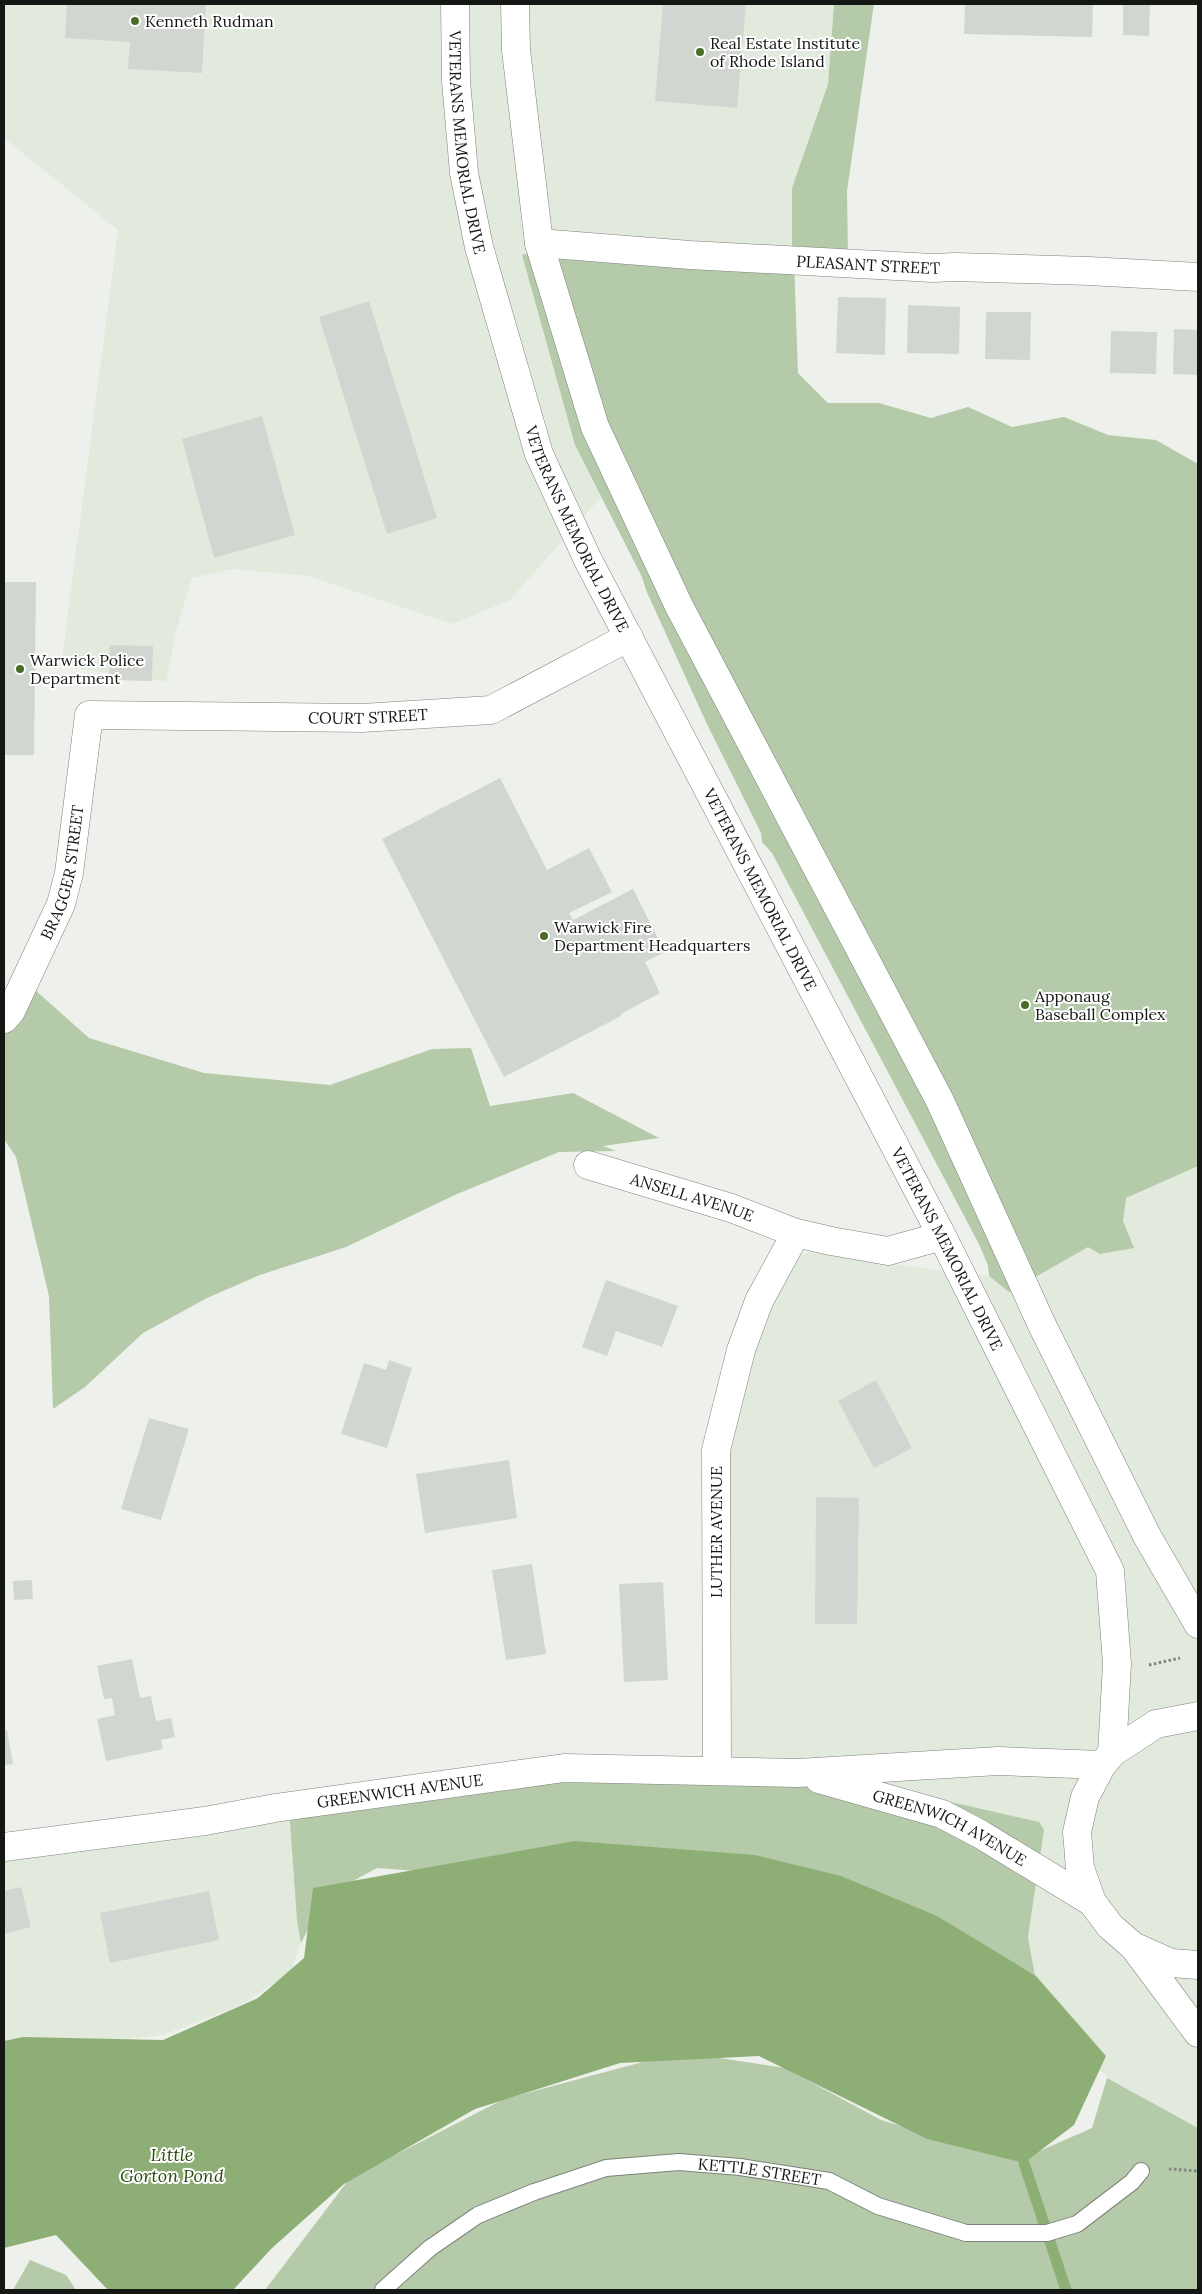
<svg xmlns="http://www.w3.org/2000/svg" width="1202" height="2294" viewBox="0 0 1202 2294" font-family="Lora,serif">
	<style>
		.built { fill: #e2eadd }
		.green { fill: #b5caa8 }
		.water { fill: #8daf76 }
		.lines { fill: none; stroke-linecap: round; stroke-linejoin: round }
		.stream { stroke: #8daf76; stroke-width: 11 }
		.building { fill: #d2d6d0 }
		.lane-casing { stroke: #7f827c; stroke-width: 18 }
		.street-casing { stroke: #7f827c; stroke-width: 29 }
		.primary-casing { stroke: #7f827c; stroke-width: 29 }
		.path { stroke: #828480; stroke-width: 3; stroke-dasharray: 2.5 2.5; stroke-linecap: butt }
		.lane { stroke: #fff; stroke-width: 16 }
		.street { stroke: #fff; stroke-width: 28 }
		.primary { stroke: #fff; stroke-width: 28 }
		.poi-dot { fill: #476d27; stroke: #fff; stroke-width: 2 }
		.labels { text-anchor: middle; stroke-width: 4; stroke-linejoin: round; paint-order: stroke }
		.poi-label { font-size: 16px; fill: #151714; stroke: #fff; text-anchor: start }
		.street-label { font-size: 16px; fill: #151714; stroke: #fff }
		.water-label { font-size: 18px; font-style: italic; fill: #2b490d; stroke: #fff }
	</style>
	<rect width="100%" height="100%" fill="#eef1eb"/>
	<path class="built" d="M4,4H834L828,84L792,188L793,252L522,255L575,445L601,497L510,600L453,624L309,576L231,569L192,578L175,635L166,682L61,666L118,230L4,138Z
		M1198,1158V2128L1107,2078V2075L1099,2071L1039,1998L1028,1937L1044,1830L713,1763L711,1445L793,1257L810,1252L972,1275L989,1276L1009,1292L1128,1181Z
		M289,1808L297,1921L301,1943L291,1972L241,2005L163,2035L4,2053V1845Z"/>
	<path class="green" d="M834,4H874L847,191L848,258L794,261L798,373L828,403H879L931,418L968,407L1012,427L1064,417L1108,435L1156,440L1198,464V1166L1126,1198L1123,1221L1134,1248L1100,1254L1088,1247L1009,1292L989,1276L988,1266L980,1246L772,853L762,842L761,833L706,722L646,590L642,577L575,445L522,255L542,250L792,252V188L828,84Z
		M25,981L89,1038L204,1073L330,1085L432,1049L471,1048L490,1106L573,1093L659,1138L603,1146L616,1151L559,1152L457,1194L346,1247L260,1275L207,1298L143,1333L85,1387L53,1409L49,1296L16,1157L4,1139V1012Z
		M565,1764L929,1797L1039,1822L1044,1830L1028,1937L1039,1998L497,1877L377,1868L325,1896L301,1943L297,1921L289,1808Z
		M680,2052L785,2068L881,2120L1017,2161L1092,2128L1107,2078L1198,2128V2290H265L350,2178L504,2099Z
		M30,2260L66,2275L76,2290H13Z"/>
	<path class="water" d="M575,1841L755,1855L841,1876L937,1916L1036,1976L1106,2056L1074,2125L1024,2163L927,2139L759,2056L620,2063L475,2109L344,2184L272,2248L233,2290H108L56,2235L4,2248V2041L23,2037L163,2040L258,1998L304,1958L313,1888Z"/>
	<g class="lines">
		<path class="stream" d="M1024,2163L1066,2290"/>
	</g>
	<path class="building" d="M67,4H206L202,73L128,69L130,42L65,38Z
		M663,4H746L737,108L655,101Z
		M965,4H1093L1092,37L964,34Z
		M1123,4H1150L1149,36L1123,35Z
		M838,297L886,298L885,355L836,353Z
		M369,301L437,518L387,534L319,317Z
		M908,305L960,307L959,354L907,353Z
		M986,312H1031L1030,360L985,359Z
		M1174,329L1198,330V375L1173,374Z
		M1111,331L1157,332L1156,374L1110,373Z
		M262,416L295,535L214,558L182,439Z
		M4,582H36L34,755H4Z
		M110,645L153,646L152,681L109,680Z
		M500,778L547,870L589,848L612,892L569,913L573,920L633,889L665,952L645,962L660,993L621,1014V1016L504,1077L382,839Z
		M606,1280L678,1306L662,1347L616,1331L607,1356L582,1347Z
		M389,1360L412,1368L387,1448L341,1434L364,1363L386,1370Z
		M876,1380L912,1448L874,1468L838,1401Z
		M149,1418L189,1429L161,1520L121,1509Z
		M509,1460L517,1518L425,1533L416,1474Z
		M816,1497L859,1498L857,1624H815Z
		M532,1564L546,1654L506,1660L492,1570Z
		M32,1580L33,1599L14,1600L13,1581Z
		M663,1582L668,1680L624,1682L619,1584Z
		M132,1659L140,1698L151,1696L156,1721L171,1718L175,1737L161,1740L163,1749L106,1761L97,1719L115,1715L112,1698L104,1699L97,1666Z
		M7,1730L13,1764L4,1765V1731Z
		M21,1887L31,1927L4,1934V1891Z
		M209,1891L219,1940L110,1963L100,1913Z"/>
	<g class="lines">
		<defs>
			<g id="lane">
				<path id="s1" d="M383,2290L430,2248L478,2215L534,2192L606,2168L679,2162L740,2167L829,2181L878,2206L966,2233H1047L1077,2224L1132,2182L1141,2171"/>
			</g>
			<g id="street">
				<path id="s2" d="M539,243L690,255L933,268L955,267L1089,271L1198,277"/>
				<path id="s3" d="M4,1019L11,1011L61,904L69,873L89,715L362,718L491,710L629,637"/>
				<path id="s4" d="M588,1165L731,1208L796,1233"/>
				<path d="M717,1770L716,1450L741,1350L759,1301L796,1233L831,1241L888,1251L942,1236"/>
			</g>
			<g id="primary">
				<path id="s5" d="M455,4L456,81L464,173L479,247L539,454L588,560L942,1236L1110,1571L1117,1664L1112,1753"/>
				<path d="M515,4L516,50L539,243L595,427L679,606L940,1101L1042,1325L1147,1536L1198,1624"/>
				<path d="M1198,1716L1156,1724L1112,1753L1102,1765L1085,1797L1077,1832L1080,1868L1092,1902L1110,1926L1133,1946L1171,1963L1198,1965"/>
				<path id="s6" d="M819,1779L942,1814L980,1834L1092,1902"/>
				<path id="s7" d="M4,1847L205,1821L275,1808L564,1768L798,1773L998,1761L1102,1765"/>
				<path d="M1134,1947L1198,2033"/>
			</g>
		</defs>
		<use href="#lane" class="lane-casing"/>
		<use href="#street" class="street-casing"/>
		<use href="#primary" class="primary-casing"/>
		<path class="path" d="M1149,1665L1180,1658
			M1169,2169L1198,2171"/>
		<use href="#lane" class="lane"/>
		<use href="#street" class="street"/>
		<use href="#primary" class="primary"/>
	</g>
	<g class="poi-dot">
		<circle cx="135" cy="21" r="5"/>
		<circle cx="700" cy="52" r="5"/>
		<circle cx="20" cy="669" r="5"/>
		<circle cx="544" cy="936" r="5"/>
		<circle cx="1025" cy="1005" r="5"/>
	</g>
	<g class="labels">
		<g class="poi-label">
			<text x="145" y="27">Kenneth Rudman</text>
			<text x="710" y="49">Real Estate Institute<tspan x="710" dy="18">of Rhode Island</tspan></text>
			<text x="30" y="666">Warwick Police<tspan x="30" dy="18">Department</tspan></text>
			<text x="554" y="933">Warwick Fire<tspan x="554" dy="18">Department Headquarters</tspan></text>
			<text x="1035" y="1002">Apponaug<tspan x="1035" dy="18">Baseball Complex</tspan></text>
		</g>
		<g class="street-label">
			<text dy="6" stroke="none"><textPath href="#s5" startOffset="139">VETERANS MEMORIAL DRIVE</textPath></text>
			<text dy="6" stroke="none"><textPath href="#s2" startOffset="330">PLEASANT STREET</textPath></text>
			<text dy="6" stroke="none"><textPath href="#s5" startOffset="544">VETERANS MEMORIAL DRIVE</textPath></text>
			<text dy="6" stroke="none"><textPath href="#s3" startOffset="599">COURT STREET</textPath></text>
			<text dy="6" stroke="none"><textPath href="#s3" startOffset="160">BRAGGER STREET</textPath></text>
			<text dy="6" stroke="none"><textPath href="#s5" startOffset="949">VETERANS MEMORIAL DRIVE</textPath></text>
			<text dy="6" stroke="none"><textPath href="#s4" startOffset="109">ANSELL AVENUE</textPath></text>
			<text dy="6" stroke="none"><textPath href="#s5" startOffset="1354">VETERANS MEMORIAL DRIVE</textPath></text>
			<text transform="translate(716 1532) rotate(-90)" y="6">LUTHER AVENUE</text>
			<text dy="6" stroke="none"><textPath href="#s7" startOffset="400">GREENWICH AVENUE</textPath></text>
			<text dy="6" stroke="none"><textPath href="#s6" startOffset="140">GREENWICH AVENUE</textPath></text>
			<text dy="6" stroke="none"><textPath href="#s1" startOffset="412">KETTLE STREET</textPath></text>
		</g>
		<g class="water-label">
			<text x="172" y="2161">Little<tspan x="172" dy="21">Gorton Pond</tspan></text>
		</g>
	</g>
	<rect width="1202" height="2294" fill="none" stroke="#151714" stroke-width="10"/>
</svg>
